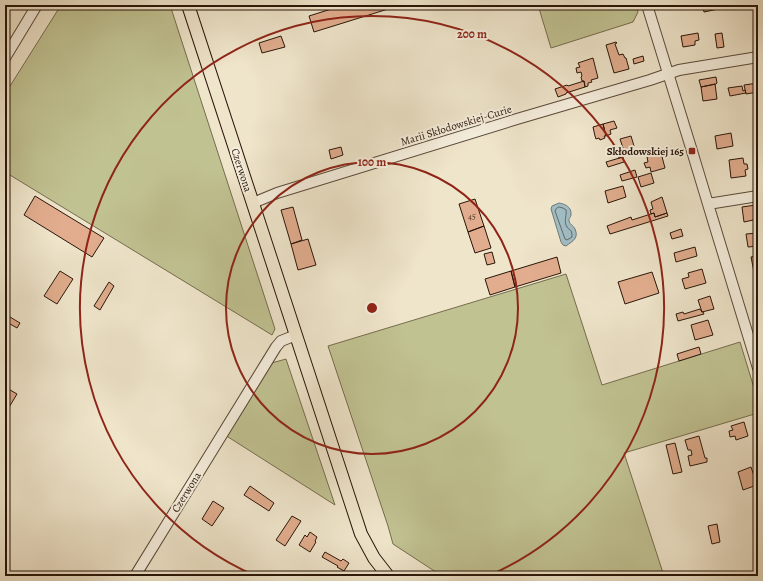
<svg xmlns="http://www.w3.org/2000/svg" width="763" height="581" viewBox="0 0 763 581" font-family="Alegreya,serif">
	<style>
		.green { fill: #c1c292; stroke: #756c4e }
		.water { fill: #a0bcc3; stroke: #707979 }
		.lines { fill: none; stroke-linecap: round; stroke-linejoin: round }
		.shore { stroke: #646866; stroke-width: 1 }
		.building { fill: #e1ad8e; stroke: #291509 }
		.minor-casing { stroke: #5a493a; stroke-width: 12 }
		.major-casing { stroke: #291509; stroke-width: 14 }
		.minor { stroke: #f5eedd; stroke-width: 10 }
		.major { stroke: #efe5cb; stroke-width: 12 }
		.ring { fill: none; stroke: #8f2418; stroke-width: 2 }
		.poi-dot { fill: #8f2418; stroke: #f5eedd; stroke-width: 1.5 }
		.labels { text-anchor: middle; stroke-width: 4; stroke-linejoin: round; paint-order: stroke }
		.number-label { font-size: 9px; fill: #573b2a }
		.street-label { font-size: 11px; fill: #291509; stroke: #f5eedd }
		.poi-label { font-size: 11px; font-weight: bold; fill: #291509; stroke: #f5eedd; text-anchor: end }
		.centre { fill: #8f2418; stroke: #f5eedd; stroke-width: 2 }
		.ring-label { font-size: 12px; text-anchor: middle; font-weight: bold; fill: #8f2418; stroke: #f5eedd; stroke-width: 4; stroke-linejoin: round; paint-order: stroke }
	</style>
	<rect width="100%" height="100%" fill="#efe5cb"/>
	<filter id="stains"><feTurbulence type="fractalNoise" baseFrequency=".005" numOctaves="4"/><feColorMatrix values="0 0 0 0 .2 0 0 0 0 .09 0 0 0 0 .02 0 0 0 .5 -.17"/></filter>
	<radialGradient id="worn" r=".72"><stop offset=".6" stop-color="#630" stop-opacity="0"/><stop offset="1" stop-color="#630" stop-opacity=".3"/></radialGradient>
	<path class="green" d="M61,5H170L275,329L272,335L5,172V94Z
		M538,5H636L638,12L633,22L551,48Z
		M566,274L602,385L740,342L758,401V413L624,453L664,576H442L393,544L388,526L328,346Z
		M286,359L335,505L225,435L268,364Z"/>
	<path class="water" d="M559,203C565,204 572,207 571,215C570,219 569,217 569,221C570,225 573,225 575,229C579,238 573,241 566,246L563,245L561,242L551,209L552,206Z"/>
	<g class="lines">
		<path class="shore" d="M559,207L563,208L566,210C567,215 564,220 566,225C569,232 572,227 572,237L567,240L565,239L555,211L556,209Z"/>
	</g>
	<path class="building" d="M344,5H401L314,32L309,16Z
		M704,5H723V8L704,12L703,7H705Z
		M698,33L699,40L695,41V45L683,47L681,36Z
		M722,33L724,47L717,48L715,34Z
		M281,36L285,47L262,53L259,43Z
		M616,42L617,43L615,44L619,55L623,54L625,58H626L629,69L614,73L606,45Z
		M643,56L644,61L634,64L633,59Z
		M593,58L598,78L591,80L592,82L588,83V86L585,87L584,81H582L581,77L582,76L581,72L577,73L576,68L580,67L578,63Z
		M716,77L717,83L716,84L701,87L699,80Z
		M584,81L585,87L566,93V94L558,97L555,89L567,85L568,86Z
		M758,83V92L746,94L744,85Z
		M715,84L717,99L703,101L701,87Z
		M742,86L743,91L745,90L746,93L730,96L728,88Z
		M614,121L617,128L610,130L611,134L606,136L603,124Z
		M603,124L606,136H604L605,138L600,140L599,138L596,139L595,136L593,127Z
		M731,133L733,146L717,149L715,136Z
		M631,136L634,146L632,147L634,153L619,158L617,150L623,148L620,139Z
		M341,147L343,155L331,159L329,150Z
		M661,153L665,168L651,172L650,167L646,168L644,163L648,162L647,157Z
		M623,157L624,162L608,167L606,162Z
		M743,158L744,164H747L748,169L745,170L746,176L731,178L729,160Z
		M635,170L637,177L622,181L620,175Z
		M651,173L654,183L641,187L638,177Z
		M623,186L626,197L608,203L605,191Z
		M35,196L104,238L92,257L24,215Z
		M662,197L667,213L655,217L654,213L651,214L650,210L653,209L651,202Z
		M475,199L484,226L468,232L459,204Z
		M756,205L758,219L744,222L742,207Z
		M293,207L302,240L291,244L281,210Z
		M654,213L655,217L667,213L668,216L610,234L607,226L631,217L632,220Z
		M484,226L491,248L475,253L468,232Z
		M681,229L683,236L672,239L670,233Z
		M758,233V246L748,247L746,234Z
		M308,239L316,265L298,270L291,244Z
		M695,247L697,256L676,262L674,253Z
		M492,252L495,263L487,265L484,254Z
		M758,255V271L754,272L751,257Z
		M557,257L561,273L515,287L511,271Z
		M702,269L706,283L685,289L682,279L689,277L688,273Z
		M60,271L73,279L57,304L44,296Z
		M511,271L515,287L490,295L485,279Z
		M652,272L659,293L625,304L618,282Z
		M109,282L114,286L100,310L94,306Z
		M710,296L714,309L702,312L698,300Z
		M700,309L702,312H703L704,314L678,321L676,314L683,312L684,314Z
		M5,314L20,323L17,328L5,321Z
		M708,320L713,335L695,340L691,325Z
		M699,347L701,354L679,361L677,354Z
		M5,387L17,394L5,414Z
		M744,422L748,436L736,440L735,436L730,437L729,431L733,430L731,426Z
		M699,436L705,458H707V462L690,466L688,456L692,455L691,450H688L685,440Z
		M675,443L682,472L673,474L666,445Z
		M751,467L757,485L743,490L738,472Z
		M250,486L274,503L269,511L244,495Z
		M213,501L224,508L212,526L202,519Z
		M292,516L301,521L285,546L276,540Z
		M717,524L720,542L712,544L708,526Z
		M310,532L317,537L315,541L316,542L310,552L299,545L305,535L307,537Z
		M325,552L341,561L343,559L349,563L344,571L337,567L338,566L322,557Z"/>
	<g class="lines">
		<defs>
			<path id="minor" d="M647,5L692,151L708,204L758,368
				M5,58L37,5
				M253,203L277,193L517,119L650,80L679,70L758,57
				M708,204L758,196
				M135,576L276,347L281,341L296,335"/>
			<path id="major" d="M188,5L361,534L374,558L388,576"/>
		</defs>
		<use href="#minor" class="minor-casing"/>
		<use href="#major" class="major-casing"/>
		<use href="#minor" class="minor"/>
		<use href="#major" class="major"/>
	</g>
	<g class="ring">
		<circle cx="372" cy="308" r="146"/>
		<path d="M256 576A292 292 0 1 1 488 576"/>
	</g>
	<rect class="poi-dot" x="688" y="147" width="8" height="8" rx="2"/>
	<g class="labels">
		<g class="number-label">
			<text x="472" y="219">45</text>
		</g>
		<g class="street-label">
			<text transform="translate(456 125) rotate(-17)" y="4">Marii Skłodowskiej-Curie</text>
			<text transform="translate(242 170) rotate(72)" y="4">Czerwona</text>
			<text transform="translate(186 492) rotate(-58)" y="4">Czerwona</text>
		</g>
		<g class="poi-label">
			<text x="684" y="155">Skłodowskiej 165</text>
		</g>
	</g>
	<circle cx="372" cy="308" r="6" class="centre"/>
	<g class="ring-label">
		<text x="472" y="38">200 m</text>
		<text x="372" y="166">100 m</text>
	</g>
	<rect width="763" height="581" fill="none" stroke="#efe5cb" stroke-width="20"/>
	<rect x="6" y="6" width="751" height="569" fill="none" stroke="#291509" stroke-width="2"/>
	<rect x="10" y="10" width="743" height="561" fill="none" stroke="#291509"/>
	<rect width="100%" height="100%" filter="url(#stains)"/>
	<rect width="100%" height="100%" fill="url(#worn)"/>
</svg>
